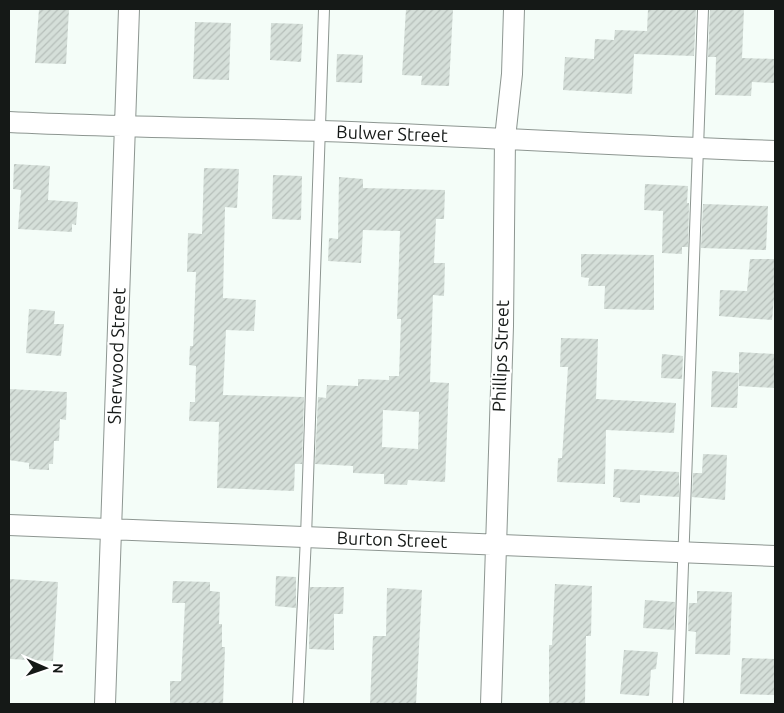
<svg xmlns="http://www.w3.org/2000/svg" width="784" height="713" viewBox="0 0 784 713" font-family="Ubuntu,sans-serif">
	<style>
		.building { fill: url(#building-hatch); fill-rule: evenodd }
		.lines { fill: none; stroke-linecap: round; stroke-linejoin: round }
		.service-casing { stroke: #8d9691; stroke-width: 12 }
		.minor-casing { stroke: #8d9691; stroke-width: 22 }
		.service { stroke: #fff; stroke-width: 10 }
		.minor { stroke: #fff; stroke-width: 20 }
		.labels { text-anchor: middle; stroke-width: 4; stroke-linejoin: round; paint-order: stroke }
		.street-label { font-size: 18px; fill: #151917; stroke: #fff }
	</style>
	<defs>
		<pattern id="building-hatch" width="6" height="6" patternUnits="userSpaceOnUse" patternTransform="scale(1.25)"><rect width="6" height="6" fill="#d5dfd9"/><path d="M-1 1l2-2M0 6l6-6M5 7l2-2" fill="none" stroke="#b6bfba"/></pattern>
	</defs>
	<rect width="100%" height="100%" fill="#f4fdf8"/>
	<path class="building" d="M39,9H69L66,64L35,63Z
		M406,9H453L449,86L421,85L422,76L402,75Z
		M648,9H696L694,56L634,54L632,94L563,90L565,57L594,59L595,39L614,40L615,30L647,31Z
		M710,9H744L742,58L775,59V83L752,82L751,96L715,95L716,57H708Z
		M195,22L231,23L229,80L193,79Z
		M271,23L303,24L301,62L270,60Z
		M337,54L363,55L362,83L336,82Z
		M14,164L50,166L48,200L78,202L76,225L72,224V232L18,229L21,190L13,189Z
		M204,168L239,169L237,208L225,207L223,298L256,300L254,331L226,330L223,395L304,397L302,464H295L294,491L217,488L219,422L189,421L190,402H195L196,366L189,365L190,346H193L196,272H187L188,233L202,234Z
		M273,175L302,176L301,220L272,219Z
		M339,177L363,179V188L445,190L444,219H436L434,263H445L444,296L433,295L430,382L449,383L445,482L408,480L407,485L384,484V474L353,473V466L315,464L318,397L326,398L327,385L358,386V379L389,380V376H399L401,319H397L400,231L363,230L361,263L328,261L329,238L338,239ZM383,410L419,412L418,449L382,447Z
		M645,184L688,186L687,203H689L688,247H682V254L662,253L663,211L644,210Z
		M703,204L768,206L766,250L701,248Z
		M581,254L654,255V310L604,309L605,286H588L589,278L581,277Z
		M750,259H775V298H774L772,320L719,316L720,290L747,291Z
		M29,309L55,311L54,324H64L61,356L26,353Z
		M561,338L598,339L596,399L676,403L674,433L606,430L605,484L557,482L558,458H562L568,367H560Z
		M739,352L775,354V388L739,386Z
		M662,354L683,356L682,379L661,378Z
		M712,371L739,373L737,408L711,407Z
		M9,389L67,392L66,420L60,419L59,441H54L53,464H49V470L29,469V463L9,460Z
		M703,454L727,455L725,500L692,497L693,473H702Z
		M614,469L679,472V497L640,495V503L620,502V498L613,497Z
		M276,576L296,577V608L275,606Z
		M9,579L58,582L53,661L9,659Z
		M173,581L210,582V591L220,592L219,624H222V647H225L223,704H170V681H181L185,603H172Z
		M555,584L592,586L591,636H586L585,704H549V645H552Z
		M310,587H344L343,614H334V650L309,649Z
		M387,588L422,590L416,704H370L373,636H386Z
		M697,591L732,592L730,655L695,654L696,632L688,631L689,603H697Z
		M645,600L675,602L674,630L643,628Z
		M624,650L658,652L656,669L651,670L649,696L620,694Z
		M742,658L775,659V695L740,694Z"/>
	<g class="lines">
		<defs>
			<path id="service" d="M298,704L306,537L324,9
				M678,704L703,9"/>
			<path id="minor" d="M9,122C113,127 217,128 321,131C472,136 624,146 775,151
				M9,525L775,556
				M105,704L129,9
				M491,704L503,326L505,138L512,74L514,9"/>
		</defs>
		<use href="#service" class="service-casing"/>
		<use href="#minor" class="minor-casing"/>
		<use href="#service" class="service"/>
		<use href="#minor" class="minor"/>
	</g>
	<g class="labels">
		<g class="street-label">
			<text transform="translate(392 134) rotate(2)" y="6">Bulwer Street</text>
			<text transform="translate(117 356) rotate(-88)" y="6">Sherwood Street</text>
			<text transform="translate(501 356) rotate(-88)" y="6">Phillips Street</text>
			<text transform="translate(392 540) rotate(2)" y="6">Burton Street</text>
		</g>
	</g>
	<rect width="784" height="713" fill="none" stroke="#151917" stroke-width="20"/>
	<g transform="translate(45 668) rotate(92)" stroke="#ffffff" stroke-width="4" paint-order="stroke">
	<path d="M0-4L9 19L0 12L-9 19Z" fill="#151917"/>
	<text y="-8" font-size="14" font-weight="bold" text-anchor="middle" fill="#151917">N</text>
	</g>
</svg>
